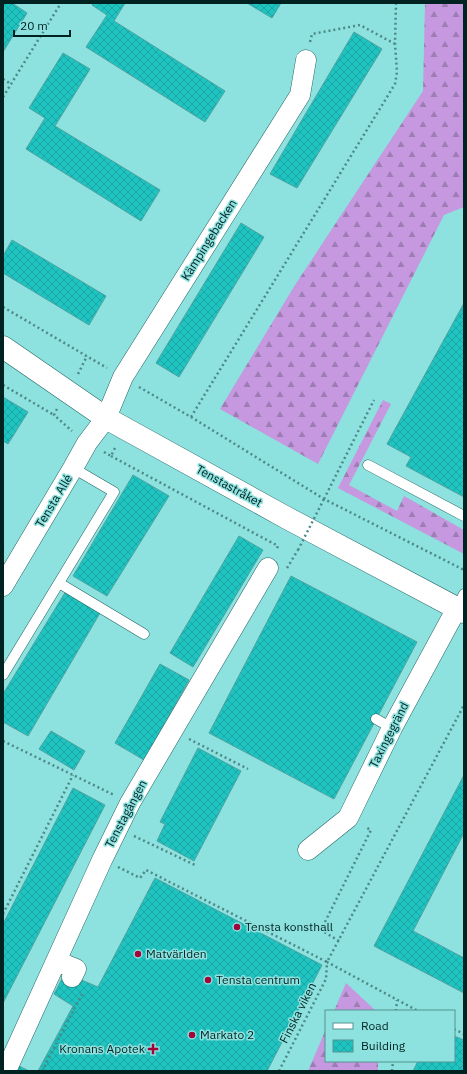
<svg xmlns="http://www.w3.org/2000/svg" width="467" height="1074" viewBox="0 0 467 1074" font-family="'IBM Plex Sans',sans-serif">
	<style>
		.forest { fill: url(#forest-firs) }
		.building { fill: url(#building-cross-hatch); stroke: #4ea3a0 }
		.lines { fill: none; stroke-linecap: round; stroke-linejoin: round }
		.lane-casing { stroke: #256765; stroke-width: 11 }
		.street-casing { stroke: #256765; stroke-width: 21 }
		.secondary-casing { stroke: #256765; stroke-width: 23 }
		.path { stroke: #4c8987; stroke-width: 2.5; stroke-dasharray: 2 3; stroke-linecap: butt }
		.lane { stroke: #fff; stroke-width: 10 }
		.street { stroke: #fff; stroke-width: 20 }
		.secondary { stroke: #fff; stroke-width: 22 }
		.path-bridge { stroke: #4c8987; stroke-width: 2.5; stroke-dasharray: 2 3; stroke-linecap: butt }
		.poi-dot { fill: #a20339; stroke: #8de1de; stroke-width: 1.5 }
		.labels { text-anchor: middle; stroke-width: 3; stroke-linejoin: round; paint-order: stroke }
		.street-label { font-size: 12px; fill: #002221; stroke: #8de1de }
		.poi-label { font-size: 12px; fill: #002221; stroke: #8de1de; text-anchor: start }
	</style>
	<defs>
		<pattern id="forest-firs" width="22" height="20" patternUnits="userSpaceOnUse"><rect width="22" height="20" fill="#c598df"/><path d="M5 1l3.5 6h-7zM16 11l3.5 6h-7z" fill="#9e7cb4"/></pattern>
		<pattern id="building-cross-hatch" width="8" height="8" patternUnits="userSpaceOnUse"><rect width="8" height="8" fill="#1fc3c0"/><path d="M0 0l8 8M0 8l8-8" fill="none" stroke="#1aa7a5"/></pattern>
	</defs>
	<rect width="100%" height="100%" fill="#8de1de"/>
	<path class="forest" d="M425,3H464V207L444,215L318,464L220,409L295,285L423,91Z
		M383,400L391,404L349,485L397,511L404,496L464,530V554L338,488Z
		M346,983L376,1011H334Z
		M326,1029V1061H378V1071H308Z"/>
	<path class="building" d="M3,3H12L27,13L3,52Z
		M93,3H125L114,21L225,91L205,122L86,47L107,15L92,5Z
		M247,3H281L272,18Z
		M354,32L382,49L297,188L270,174Z
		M63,53L90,69L55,126L160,190L141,221L26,149L45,118L29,108Z
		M241,223L264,237L179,377L156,363Z
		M12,240L106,296L89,325L3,273V256Z
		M464,303V497L406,466L411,457L387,444Z
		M3,397L28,412L8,444L3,441Z
		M133,475L169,496L107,596L73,576Z
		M239,536L263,550L193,667L170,653Z
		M291,576L417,642L334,799L209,733Z
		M66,591L100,613L28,736L3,722V694Z
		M160,664L189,680L144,760L115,743Z
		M51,731L85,751L74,770L39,749Z
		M198,748L241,771L194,861L157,841L165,824L160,822Z
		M464,775V833L413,931L464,958V993L374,946Z
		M73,788L105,805L3,1003V924Z
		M155,878L322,965L267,1071H38L73,1006L54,994L65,973L98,987L143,901Z
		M454,1036L464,1040V1071H413L418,1061H454Z
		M19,1066L29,1071H17Z"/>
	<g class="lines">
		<defs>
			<path id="lane" d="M368,465L464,516
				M59,583L144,634
				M457,608L464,594
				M3,675L114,492L73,468
				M376,719L392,728"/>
			<path id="street" d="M3,586L73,468L87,443L106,418L123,377L300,95L306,60
				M308,850L348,818L392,728L457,608
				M56,961L76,969L72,977
				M6,1071L102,860L130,803L268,568"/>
			<path id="secondary" d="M3,347L106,418L287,518L464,612"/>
		</defs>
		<use href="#lane" class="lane-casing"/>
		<use href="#street" class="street-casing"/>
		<use href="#secondary" class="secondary-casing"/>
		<path class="path" d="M310,42L312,34L360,25L395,44
			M3,79L11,84
			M3,97L61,3
			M3,307L107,368
			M78,374L87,356
			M3,385L54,415
			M139,387L191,417L324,499L464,570
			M57,409L54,415L72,431
			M191,417L395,84L397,72L395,44L396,3
			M104,452L111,456L116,446
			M111,456L278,546L276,551
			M324,499L374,400
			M287,568L298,550
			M189,739L248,769
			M3,741L114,795
			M134,836L197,866
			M118,867L140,878L146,870L327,962L464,705
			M3,914L73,775
			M339,941L321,930L371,830L365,827
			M396,1011L397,1000
			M454,1029L464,1034
			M42,1071L82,994
			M279,1071L326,979L327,962L418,1011
			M392,1071L393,1061"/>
		<use href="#lane" class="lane"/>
		<use href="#street" class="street"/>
		<use href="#secondary" class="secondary"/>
		<path class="path-bridge" d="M298,550L324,499"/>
	</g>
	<g class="poi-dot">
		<circle cx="237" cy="927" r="4"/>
		<circle cx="138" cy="954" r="4"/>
		<circle cx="208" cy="980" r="4"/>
		<circle cx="192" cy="1035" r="4"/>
		<path d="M151 1043h4v4h4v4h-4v4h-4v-4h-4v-4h4z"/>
	</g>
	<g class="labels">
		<g class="street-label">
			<text transform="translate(209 240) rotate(-58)" y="4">Kämpingebacken</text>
			<text transform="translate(229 486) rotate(29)" y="4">Tenstastråket</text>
			<text transform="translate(54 501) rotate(-59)" y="4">Tensta Allé</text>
			<text transform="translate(389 735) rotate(-63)" y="4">Taxingegränd</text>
			<text transform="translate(126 814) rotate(-62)" y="4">Tenstagången</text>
			<text transform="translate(298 1013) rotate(-63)" y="4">Finska viken</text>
		</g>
		<g class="poi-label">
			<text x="245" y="931">Tensta konsthall</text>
			<text x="146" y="958">Matvärlden</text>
			<text x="216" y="984">Tensta centrum</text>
			<text x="200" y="1039">Markato 2</text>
			<text x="145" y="1053" text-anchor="end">Kronans Apotek</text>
		</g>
	</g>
	<rect width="467" height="1074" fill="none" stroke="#002221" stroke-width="8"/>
	<rect x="325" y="1010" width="130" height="52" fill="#8de1de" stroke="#559592"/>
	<rect x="333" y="1023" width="20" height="6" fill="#ffffff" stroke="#559592"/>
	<text x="361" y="1030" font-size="12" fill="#002221">Road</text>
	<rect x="333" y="1040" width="20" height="12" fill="url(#building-cross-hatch)" stroke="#559592"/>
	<text x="361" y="1050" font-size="12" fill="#002221">Building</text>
	<path d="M14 30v6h56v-6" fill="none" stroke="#002221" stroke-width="2"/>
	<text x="20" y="30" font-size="12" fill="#002221" stroke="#8de1de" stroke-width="3" paint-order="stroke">20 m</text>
</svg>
